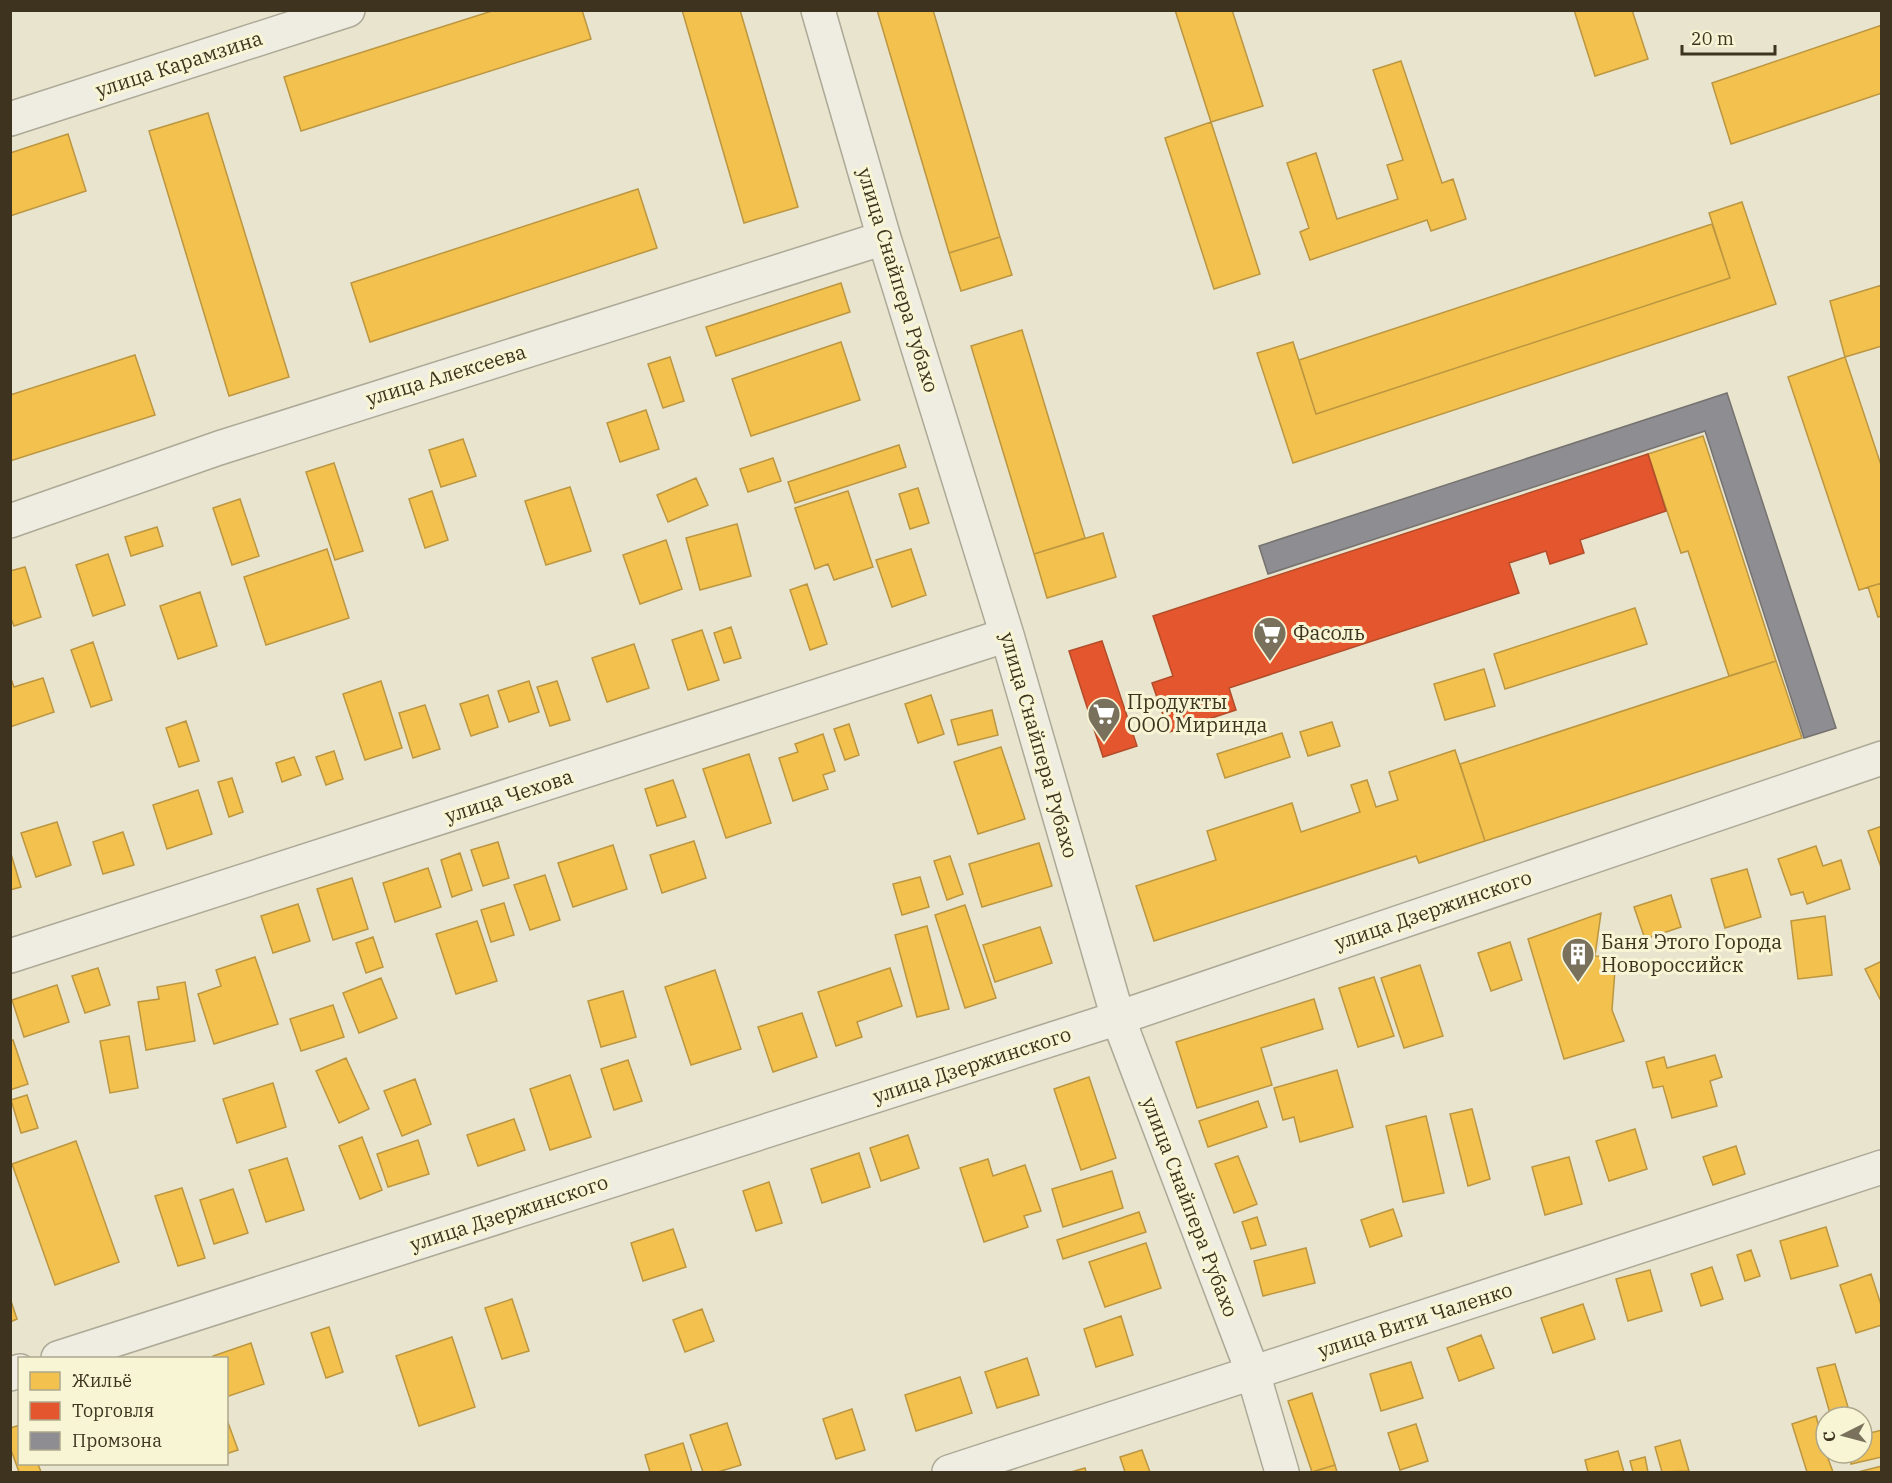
<svg xmlns="http://www.w3.org/2000/svg" width="1892" height="1483" viewBox="0 0 1892 1483" font-family="'IBM Plex Serif',serif">
	<style>
		.homes { fill: #f2c14e; stroke: #bc9640; stroke-width: 1.5 }
		.shops { fill: #e4572e; stroke: #b24c29; stroke-width: 1.5 }
		.industry { fill: #8d8d92; stroke: #75726f; stroke-width: 1.5 }
		.lines { fill: none; stroke-linecap: round; stroke-linejoin: round }
		.minor-casing { stroke: #ada997; stroke-width: 36 }
		.tertiary-casing { stroke: #ada997; stroke-width: 36 }
		.minor { stroke: #efede1; stroke-width: 33 }
		.tertiary { stroke: #efede1; stroke-width: 33 }
		.labels { text-anchor: middle; stroke-width: 6; stroke-linejoin: round; paint-order: stroke }
		.street-label { font-size: 20px; fill: #3d331e; stroke: #f8f5d5 }
		.poi-label { font-size: 20px; fill: #3d331e; stroke: #f8f5d5; text-anchor: start }
	</style>
	<rect width="100%" height="100%" fill="#e8e4ce"/>
	<path class="homes" d="M495,10H582L591,39L301,131L284,77Z
		M682,10H740L798,207L744,223Z
		M877,10H933L1000,237L949,253Z
		M1175,10H1232L1263,106L1211,122Z
		M1574,10H1632L1648,59L1595,76Z
		M1882,25V93L1731,144L1712,83Z
		M1401,61L1442,183L1453,179L1466,219L1431,231L1427,220L1310,260L1300,232L1309,228L1287,163L1316,153L1337,219L1398,199L1387,165L1403,160L1373,70Z
		M208,113L289,377L229,396L149,131Z
		M1211,122L1260,274L1214,289L1165,138Z
		M68,134L86,191L10,216V153Z
		M638,189L657,248L370,342L351,283Z
		M1742,202L1776,304L1293,463L1257,353L1293,342L1316,414L1730,278L1709,213Z
		M1712,224L1730,278L1316,414L1299,360Z
		M1000,237L1012,275L961,291L949,253Z
		M841,283L850,312L716,356L706,327Z
		M1882,285V346L1845,357L1830,301Z
		M1022,330L1085,538L1034,554L971,346Z
		M841,342L860,400L751,436L732,379Z
		M135,355L155,415L10,461V395Z
		M670,357L684,401L663,408L648,364Z
		M1845,357L1882,468V583L1859,590L1788,377Z
		M646,410L659,449L620,462L607,423Z
		M1703,436L1776,661L1729,676L1688,551L1681,553L1648,454Z
		M463,439L476,476L441,487L429,450Z
		M899,445L906,467L795,503L788,482Z
		M773,458L781,481L748,492L740,469Z
		M334,463L363,551L335,560L306,472Z
		M696,478L708,505L668,522L657,495Z
		M570,487L591,551L546,565L525,501Z
		M918,488L929,523L910,529L899,494Z
		M432,491L448,540L425,548L409,499Z
		M848,491L873,567L834,580L828,564L815,569L795,508Z
		M240,499L259,556L232,565L213,508Z
		M737,524L751,576L700,590L686,538Z
		M157,527L163,546L131,556L125,537Z
		M1103,533L1116,577L1047,598L1034,554Z
		M666,540L682,589L640,604L623,555Z
		M327,549L349,618L266,645L244,577Z
		M911,549L926,595L892,607L876,560Z
		M108,554L125,605L93,616L76,565Z
		M25,567L41,617L14,626L10,616V571Z
		M1882,583V616L1878,617L1868,587Z
		M807,584L827,644L810,650L790,590Z
		M200,592L217,646L178,659L160,606Z
		M1635,608L1647,644L1505,689L1494,654Z
		M731,627L741,658L724,663L714,633Z
		M702,630L719,680L688,690L672,640Z
		M93,642L112,700L91,707L71,650Z
		M634,644L649,688L607,702L592,658Z
		M1776,661L1802,738L1485,841L1460,764Z
		M1484,669L1495,706L1445,720L1434,684Z
		M10,676L14,687L43,678L54,712L10,727Z
		M381,681L402,748L365,760L343,694Z
		M529,681L539,712L509,722L498,691Z
		M557,681L570,720L550,726L537,687Z
		M488,695L498,727L471,736L460,704Z
		M931,695L944,734L918,743L905,704Z
		M425,705L440,749L413,758L399,713Z
		M992,710L998,735L958,745L951,720Z
		M186,721L199,761L179,767L166,728Z
		M1332,722L1340,746L1308,756L1300,732Z
		M849,724L859,755L845,760L834,729Z
		M1282,733L1290,757L1225,778L1217,754Z
		M823,734L835,771L823,775L828,789L793,801L779,758L798,752L795,744Z
		M1001,747L1025,819L978,834L954,762Z
		M1455,750L1485,841L1419,863L1416,856L1154,941L1136,886L1216,860L1207,831L1292,803L1301,832L1360,812L1351,785L1367,780L1376,807L1398,800L1389,772Z
		M334,751L343,779L326,785L316,757Z
		M749,754L771,823L726,838L703,769Z
		M294,757L301,775L282,782L276,763Z
		M232,778L243,812L229,817L218,782Z
		M673,780L686,817L657,826L645,789Z
		M198,790L212,834L167,849L153,805Z
		M57,822L71,865L36,877L21,833Z
		M1882,826V870L1868,831Z
		M123,832L134,865L103,874L93,842Z
		M694,841L706,878L662,893L650,855Z
		M498,842L509,878L483,886L471,850Z
		M1039,843L1052,886L982,907L969,864Z
		M613,845L627,889L573,907L558,863Z
		M1816,846L1823,866L1841,860L1850,889L1807,904L1803,892L1791,895L1778,859Z
		M460,853L472,890L452,897L441,860Z
		M11,854L21,887L10,890V854Z
		M950,856L963,894L947,900L934,861Z
		M428,868L441,907L395,922L383,883Z
		M1747,869L1761,917L1725,928L1711,879Z
		M545,875L560,920L530,930L514,885Z
		M920,877L929,907L902,915L893,884Z
		M352,878L368,929L333,940L317,889Z
		M1671,895L1681,927L1645,939L1634,907Z
		M504,903L514,935L491,942L481,910Z
		M298,904L310,941L273,953L261,916Z
		M965,905L996,998L965,1008L935,915Z
		M1601,913L1595,956L1616,957L1612,1010L1624,1041L1564,1059L1528,939Z
		M1825,916L1832,975L1798,979L1791,921Z
		M477,921L497,981L456,994L436,934Z
		M927,926L949,1009L917,1017L895,935Z
		M1040,927L1052,963L995,982L983,945Z
		M373,937L383,967L366,973L356,943Z
		M1510,942L1522,980L1491,991L1478,953Z
		M255,957L278,1024L214,1044L198,994L221,986L216,970Z
		M1882,961V1003L1865,969Z
		M1420,965L1443,1036L1404,1048L1381,978Z
		M98,968L110,1005L85,1013L72,976Z
		M890,968L902,1006L857,1022L862,1037L836,1046L818,992Z
		M715,970L741,1049L691,1065L665,987Z
		M1374,977L1394,1036L1358,1047L1339,988Z
		M381,978L397,1018L359,1033L343,993Z
		M185,982L195,1041L146,1050L138,1002L159,999L157,987Z
		M57,985L69,1022L24,1037L12,1000Z
		M623,991L636,1037L601,1047L588,1001Z
		M1314,999L1323,1029L1261,1048L1272,1085L1197,1108L1176,1042Z
		M333,1005L344,1037L301,1051L290,1019Z
		M802,1013L817,1057L773,1072L758,1027Z
		M129,1036L138,1088L110,1093L100,1041Z
		M13,1040L28,1084L10,1090V1041Z
		M1715,1055L1722,1077L1710,1081L1717,1106L1672,1118L1663,1086L1653,1088L1646,1062L1664,1057L1667,1068Z
		M346,1058L369,1109L339,1123L316,1071Z
		M628,1060L642,1101L614,1110L601,1069Z
		M1337,1070L1353,1127L1300,1142L1294,1117L1283,1120L1274,1088Z
		M570,1075L591,1137L550,1150L530,1089Z
		M1089,1077L1116,1158L1081,1170L1054,1089Z
		M415,1079L431,1124L402,1136L384,1091Z
		M273,1083L286,1127L237,1143L223,1099Z
		M27,1095L38,1128L21,1133L11,1100Z
		M1258,1101L1267,1127L1208,1147L1199,1121Z
		M1472,1109L1490,1179L1468,1186L1450,1114Z
		M1426,1116L1444,1193L1403,1202L1386,1126Z
		M514,1119L525,1150L478,1166L467,1135Z
		M1635,1129L1647,1169L1609,1181L1596,1141Z
		M908,1135L919,1168L881,1181L870,1148Z
		M362,1137L382,1190L360,1199L339,1146Z
		M418,1140L429,1174L388,1187L377,1154Z
		M76,1141L119,1262L55,1285L12,1164Z
		M1736,1146L1745,1174L1713,1185L1703,1157Z
		M859,1153L870,1187L822,1203L811,1169Z
		M1238,1156L1257,1204L1234,1213L1215,1164Z
		M1569,1157L1582,1204L1545,1215L1532,1167Z
		M287,1158L304,1210L266,1222L249,1170Z
		M988,1159L993,1176L1025,1165L1041,1211L1024,1216L1028,1227L984,1242L960,1168Z
		M1112,1171L1123,1208L1063,1227L1052,1189Z
		M769,1182L782,1223L756,1231L743,1191Z
		M182,1188L205,1258L178,1266L155,1196Z
		M233,1189L248,1233L214,1244L200,1200Z
		M1393,1209L1402,1236L1370,1247L1361,1220Z
		M1139,1212L1146,1232L1063,1259L1057,1240Z
		M1257,1217L1266,1245L1251,1249L1242,1222Z
		M1826,1227L1838,1266L1791,1279L1780,1241Z
		M673,1229L686,1267L643,1281L631,1243Z
		M1146,1243L1161,1288L1105,1307L1089,1262Z
		M1306,1248L1315,1283L1263,1296L1254,1261Z
		M1751,1250L1760,1276L1745,1281L1737,1255Z
		M1712,1267L1723,1299L1701,1306L1691,1274Z
		M1650,1270L1662,1311L1628,1321L1616,1279Z
		M1871,1274L1882,1308V1325L1856,1333L1840,1285Z
		M10,1298L17,1319L10,1322Z
		M512,1299L529,1351L502,1359L485,1308Z
		M1583,1304L1595,1339L1553,1353L1541,1318Z
		M702,1309L714,1341L685,1352L673,1320Z
		M1121,1316L1133,1355L1096,1367L1084,1329Z
		M329,1327L343,1372L326,1378L311,1333Z
		M1481,1335L1494,1368L1459,1381L1447,1348Z
		M452,1337L475,1407L419,1426L396,1356Z
		M251,1343L264,1384L226,1397V1358H213V1356Z
		M1027,1358L1039,1395L997,1408L985,1372Z
		M1411,1362L1423,1398L1381,1411L1370,1374Z
		M1835,1364L1851,1417H1831L1817,1368Z
		M960,1377L972,1413L916,1431L905,1395Z
		M1312,1393L1335,1465L1312,1472L1288,1401Z
		M852,1409L865,1450L836,1459L823,1419Z
		M1816,1416L1826,1453L1833,1472H1807L1792,1424Z
		M226,1417L238,1450L226,1454Z
		M727,1423L741,1465L718,1472H703L690,1435Z
		M1416,1424L1428,1461L1400,1470L1388,1433Z
		M20,1425V1464H38L41,1472H19L10,1447V1428Z
		M1882,1430V1457L1851,1464L1849,1453H1862V1435Z
		M1680,1440L1689,1471L1662,1472L1655,1447Z
		M683,1443L692,1472H650L645,1455Z
		M1142,1450L1150,1472H1125L1120,1457Z
		M1618,1451L1624,1472H1588L1585,1460Z
		M1645,1457L1648,1472H1633L1630,1461Z
		M1335,1465L1337,1472H1312Z
		M1882,1466V1472H1858Z
		M1085,1468L1086,1472H1071Z"/>
	<path class="shops" d="M1648,454L1666,511L1580,540L1584,553L1550,564L1546,551L1509,563L1519,593L1229,688L1236,710L1169,732L1152,683L1173,676L1153,616Z
		M1102,641L1137,746L1103,757L1069,651Z"/>
	<path class="industry" d="M1727,393L1836,728L1804,738L1705,431L1268,574L1259,546Z"/>
	<g class="lines">
		<defs>
			<path id="minor" d="M818,10L884,238L1007,635L1118,1018L1253,1373L1282,1472
				M10,119L348,10
				M10,521L219,448L884,238
				M10,956L1007,635
				M949,1472L1882,1167"/>
			<path id="tertiary" d="M58,1358L1118,1018L1882,758
				M10,1374L20,1371"/>
		</defs>
		<use href="#minor" class="minor-casing"/>
		<use href="#tertiary" class="tertiary-casing"/>
		<use href="#minor" class="minor"/>
		<use href="#tertiary" class="tertiary"/>
	</g>
	<defs>
		<symbol id="supermarket-pin" viewBox="-11 -11 22 30"><path d="M0 17L-7.5 6A9.5 9.5 0 1 1 7.5 6Z" fill="#79715c" stroke="#f8f5d5"/><path d="M-6-5.5h2.5l.6 2H6L4.5 2H-2.5L-4.4-4H-6ZM-1.5 3.2a1.3 1.3 0 1 0 .1 0ZM3 3.2a1.3 1.3 0 1 0 .1 0Z" fill="#fff"/></symbol>
		<symbol id="building-pin" viewBox="-11 -11 22 30"><path d="M0 17L-7.5 6A9.5 9.5 0 1 1 7.5 6Z" fill="#79715c" stroke="#f8f5d5"/><path d="M-4-6H4V6H1V3H-1V6H-4ZM-2.5-4.3h1.7v1.8h-1.7ZM.8-4.3h1.7v1.8H.8ZM-2.5-1h1.7V.8h-1.7ZM.8-1h1.7V.8H.8Z" fill="#fff"/></symbol>
	</defs>
	<g fill-rule="evenodd">
		<use href="#supermarket-pin" x="1251" y="614" width="38" height="52"/>
		<use href="#supermarket-pin" x="1085" y="695" width="38" height="52"/>
		<use href="#building-pin" x="1559" y="935" width="38" height="52"/>
	</g>
	<g class="labels">
		<g class="street-label">
			<text transform="translate(179 64) rotate(-18)" y="7">улица Карамзина</text>
			<text transform="translate(898 280) rotate(73)" y="7">улица Снайпера Рубахо</text>
			<text transform="translate(446 375) rotate(-17)" y="7">улица Алексеева</text>
			<text transform="translate(1039 745) rotate(74)" y="7">улица Снайпера Рубахо</text>
			<text transform="translate(509 796) rotate(-18)" y="7">улица Чехова</text>
			<text transform="translate(1433 910) rotate(-19)" y="7">улица Дзержинского</text>
			<text transform="translate(972 1065) rotate(-18)" y="7">улица Дзержинского</text>
			<text transform="translate(1190 1207) rotate(69)" y="7">улица Снайпера Рубахо</text>
			<text transform="translate(509 1213) rotate(-18)" y="7">улица Дзержинского</text>
			<text transform="translate(1415 1320) rotate(-18)" y="7">улица Вити Чаленко</text>
		</g>
		<g class="poi-label">
			<text x="1293" y="640">Фасоль</text>
			<text x="1127" y="709">Продукты<tspan x="1127" dy="23">ООО Миринда</tspan></text>
			<text x="1601" y="949">Баня Этого Города<tspan x="1601" dy="23">Новороссийск</tspan></text>
		</g>
	</g>
	<rect width="1892" height="1483" fill="none" stroke="#3d331e" stroke-width="24"/>
	<rect x="18" y="1357" width="210" height="108" fill="#f8f5d5" stroke="#ada78c" stroke-width="1.5"/>
	<rect x="30" y="1372" width="30" height="18" fill="#f2c14e" stroke="#ada78c" stroke-width="1.5"/>
	<text x="72" y="1387" font-size="18" fill="#3d331e">Жильё</text>
	<rect x="30" y="1402" width="30" height="18" fill="#e4572e" stroke="#ada78c" stroke-width="1.5"/>
	<text x="72" y="1417" font-size="18" fill="#3d331e">Торговля</text>
	<rect x="30" y="1432" width="30" height="18" fill="#8d8d92" stroke="#ada78c" stroke-width="1.5"/>
	<text x="72" y="1447" font-size="18" fill="#3d331e">Промзона</text>
	<g transform="translate(1844 1435) rotate(264)"><circle r="28" fill="#f8f5d5" stroke="#ada78c" stroke-width="1.5"/>
	<path d="M0-4.5L10 22L0 15L-10 22Z" fill="#79715c"/>
	<text y="-9" font-size="16" font-weight="bold" text-anchor="middle" fill="#3d331e">С</text>
	</g>
	<path d="M1682 45v9h93v-9" fill="none" stroke="#3d331e" stroke-width="3"/>
	<text x="1691" y="45" font-size="18" fill="#3d331e" stroke="#f8f5d5" stroke-width="4.5" paint-order="stroke">20 m</text>
</svg>
